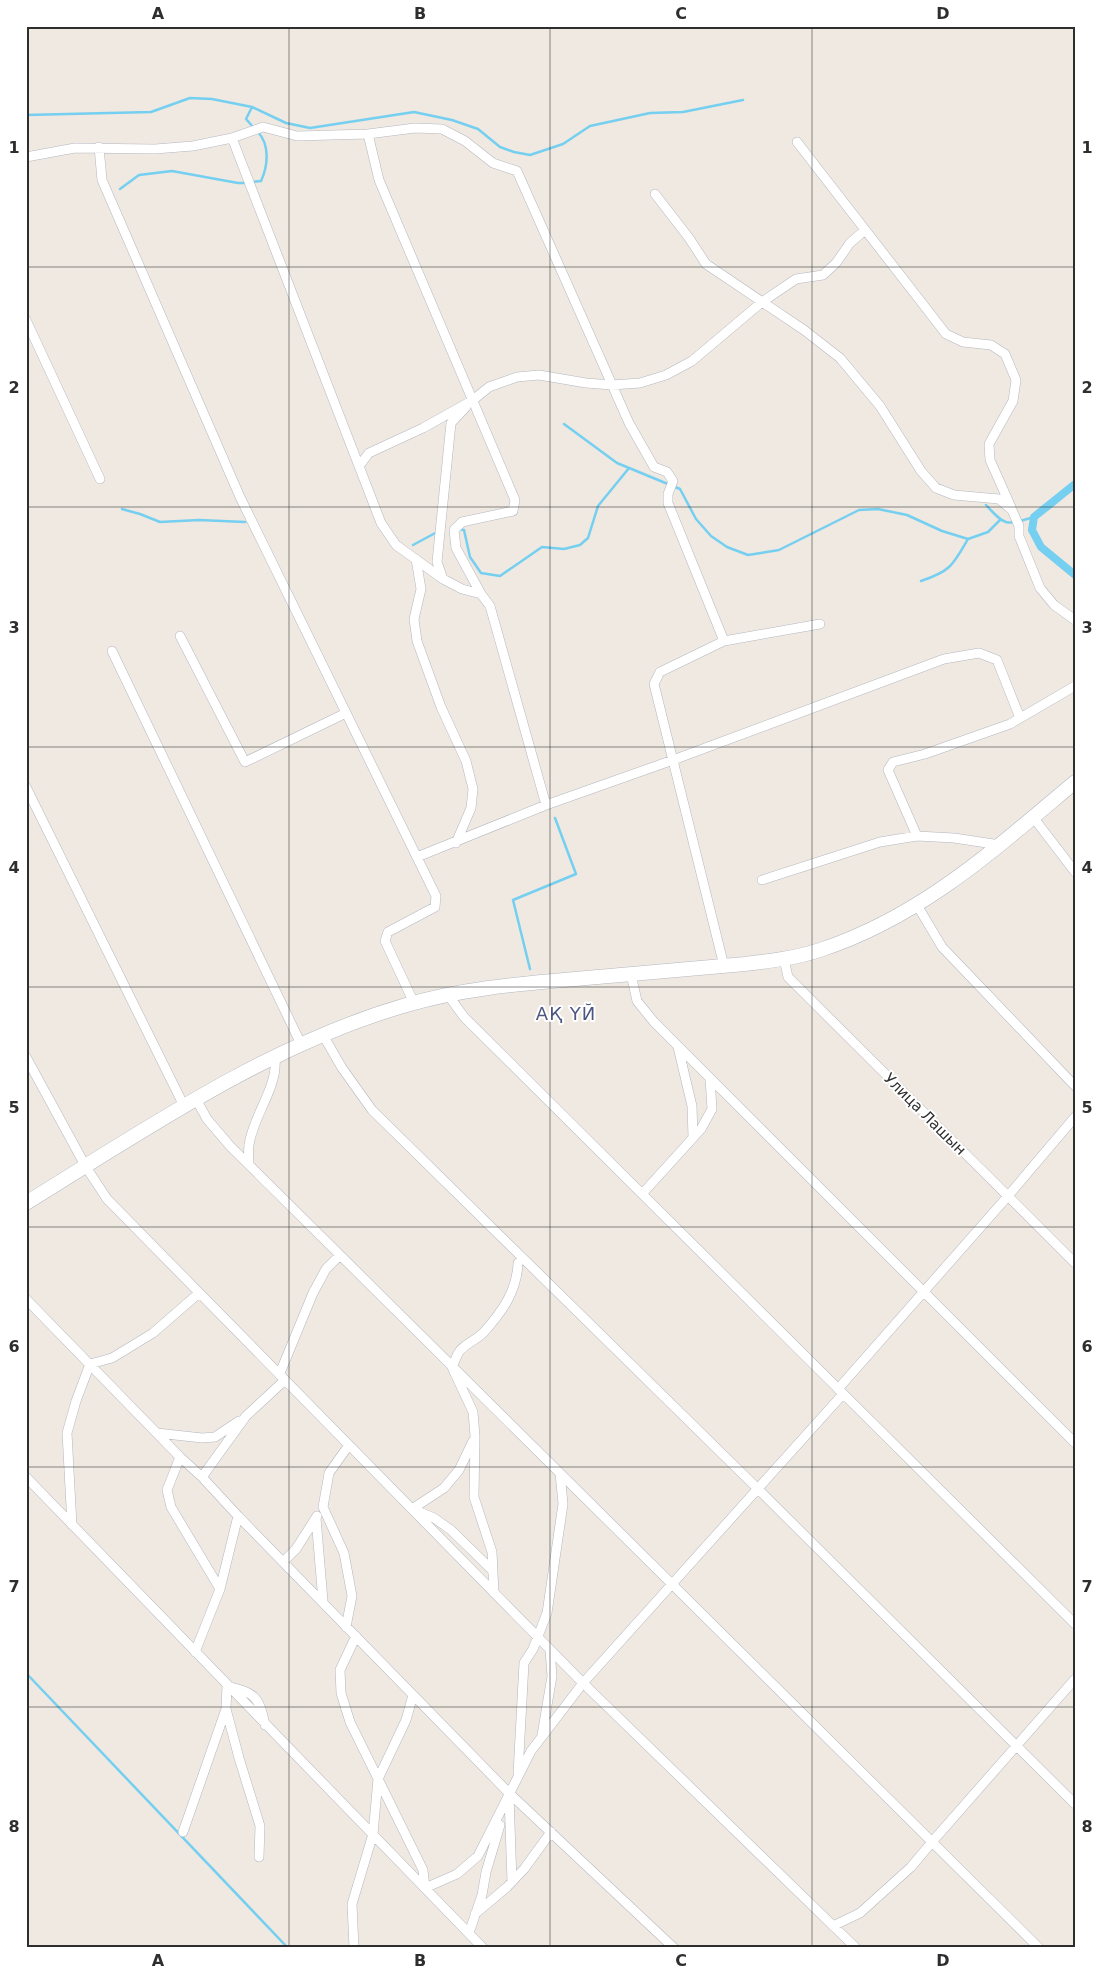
<svg xmlns="http://www.w3.org/2000/svg" width="1101" height="1974" viewBox="0 0 1101 1974" font-family="'DejaVu Sans',sans-serif">
	<style>
		.lines { fill: none; stroke-linecap: round; stroke-linejoin: round }
		.stream { stroke: #75cff0; stroke-width: 2.5 }
		.canal { stroke: #75cff0; stroke-width: 8 }
		.minor-casing { stroke: #b4b7c1; stroke-width: 10 }
		.secondary-casing { stroke: #b4b7c1; stroke-width: 15 }
		.minor { stroke: #fff; stroke-width: 9 }
		.secondary { stroke: #fff; stroke-width: 14 }
		.grid { fill: none; stroke: #2e2e2e; stroke-width: 1; stroke-opacity: 0.55 }
		.labels { text-anchor: middle; stroke-width: 4; stroke-linejoin: round; paint-order: stroke }
		.street-label { font-size: 15px; fill: #2e2e2e; stroke: #fff }
		.quarter-label { font-size: 18px; letter-spacing: 1px; fill: #4d5680; stroke: #fff }
		.neatline { fill: none; stroke: #2e2e2e; stroke-width: 2 }
		.grid-label { font-size: 16px; text-anchor: middle; font-weight: bold; fill: #2e2e2e }
	</style>
	<rect width="100%" height="100%" fill="#efe9e1"/>
	<g class="lines">
		<path class="stream" d="M252,107L246,119L254,128
			M26,115L151,112L190,98L212,99L252,107L286,123L310,128L414,112L452,120L478,129L500,147L514,152L530,155L563,144L590,126L650,113L683,112L743,100
			M251,182L261,181C268,166 270,145 258,132
			M120,189L139,175L172,171L238,183H246
			M564,424L617,463L680,489L696,519L711,536L727,547L748,555L779,550L859,510L878,509L907,515L942,531L968,539L988,532L1000,520
			M986,505C1006,527 1006,525 1034,517
			M122,509L140,514L160,522L199,520L245,522
			M458,529L464,530L470,557L481,573L500,576L542,547L564,549L580,545L588,538L598,506L629,468
			M413,545L439,531
			M921,581C951,571 953,565 968,539
			M530,969L513,900L576,874L555,818
			M26,1673L288,1948"/>
		<path class="canal" d="M1075,484L1034,517L1032,530L1041,547L1075,575"/>
		<defs>
			<path id="minor" d="M368,134L379,180L515,500L513,511L462,522L454,530L456,548L481,594
				M232,138L381,523L396,545L443,579L462,589L481,594L490,606L546,805
				M797,142L946,334L963,342L991,345L1005,354L1016,380L1013,401L989,444L990,460L1011,507
				M99,147L102,180L240,497L436,896L435,907L388,932L385,941L414,1003
				M26,157L75,148L155,149L193,146L232,138L263,127L297,136L368,134L415,128L442,129L465,141L493,163L517,171L629,423L654,467L667,472L673,481L668,494V503L724,641
				M655,194L689,238L706,264L804,330L840,358L880,406L921,471L936,488L954,495L999,499L1012,510L1019,526V536L1040,588L1054,605L1075,620
				M26,320L100,479
				M359,466L369,453L423,428L473,400L489,387L517,377L539,375L586,383L612,385L640,383L666,375L692,361L762,302L796,279L823,275L836,263L850,243L865,230
				M416,559L421,589L414,619L417,641L441,707L466,761L473,789L471,808L456,843
				M443,579L437,562L451,423L466,407
				M180,636L245,762L346,713
				M112,651L301,1044
				M26,787L184,1106
				M1033,817L1075,872
				M917,836L888,770L893,762L925,754L1010,724L1075,686
				M417,857L546,805L673,760L944,659L979,653L997,660L1020,718
				M762,880L880,842L917,836L954,838L1000,845
				M917,905L942,947L1075,1086
				M784,959L788,977L1075,1263
				M724,966L654,684L660,672L724,641L820,624
				M631,974L637,1001L654,1022L1075,1443
				M448,995L464,1017L1075,1624
				M323,1035L342,1068L372,1110L758,1489L1075,1804
				M678,1047L692,1106L693,1137
				M26,1057L86,1167L107,1199L583,1683L856,1948
				M196,1099L207,1119L230,1146L1039,1948
				M249,1165C249,1159 248,1151 249,1145C253,1115 278,1088 275,1058
				M642,1194L701,1129L712,1109L710,1078
				M26,1299L180,1457L202,1477L238,1516L509,1793L674,1948
				M280,1373L313,1293L326,1269L340,1255
				M838,1389L1008,1196L1075,1117
				M157,1433L202,1438L215,1437L239,1421
				M180,1457L167,1490L171,1507L220,1589
				M26,1477L483,1948
				M202,1477L246,1416L285,1380
				M412,1509L444,1488L459,1470L473,1441
				M415,1510L434,1518L451,1530L493,1571
				M316,1518L323,1601
				M72,1525L67,1433L76,1401L90,1364L112,1358L153,1333L199,1293
				M283,1562L296,1549L317,1516
				M494,1593L492,1552L474,1497L475,1436L473,1412L452,1367C455,1362 456,1356 459,1352C464,1344 477,1340 484,1332C502,1312 517,1291 518,1263
				M346,1627L352,1596L344,1553L323,1507L329,1473L349,1445
				M356,1636L340,1670L341,1693L350,1722L423,1870L425,1888L457,1874L478,1856L531,1751L583,1683L843,1394
				M195,1652L220,1589L238,1516
				M226,1709L239,1758L260,1826L259,1857
				M542,1735L552,1676L550,1650
				M518,1774L524,1663L533,1649L547,1613L563,1504L560,1473
				M509,1796L512,1882
				M183,1832L226,1709L227,1686C255,1693 259,1696 265,1725
				M475,1914L507,1887L524,1869L551,1832
				M833,1926L860,1913L911,1867L932,1842L1075,1679
				M469,1933L482,1895L486,1872L500,1825
				M354,1948L352,1904L373,1834L378,1779L406,1720L413,1695"/>
			<path id="secondary" d="M26,1203C146,1129 267,1046 403,1006C459,989 517,984 575,979C632,974 689,969 745,964C770,961 796,958 820,950C921,917 995,849 1075,782"/>
		</defs>
		<use href="#minor" class="minor-casing"/>
		<use href="#secondary" class="secondary-casing"/>
		<use href="#minor" class="minor"/>
		<use href="#secondary" class="secondary"/>
	</g>
	<path class="grid" d="M289,26V1948M550,26V1948M812,26V1948M26,267H1075M26,507H1075M26,747H1075M26,987H1075M26,1227H1075M26,1467H1075M26,1707H1075"/>
	<g class="labels">
		<g class="street-label">
			<text transform="translate(925 1114) rotate(45)" y="5">Улица Лашын</text>
		</g>
		<g class="quarter-label">
			<text x="566" y="1020">АҚ ҮЙ</text>
		</g>
	</g>
	<rect width="1101" height="1974" fill="none" stroke="#ffffff" stroke-width="55"/>
	<rect x="28" y="28" width="1046" height="1918" class="neatline"/>
	<g class="grid-label">
		<text x="158" y="19">A</text>
		<text x="420" y="19">B</text>
		<text x="681" y="19">C</text>
		<text x="943" y="19">D</text>
		<text x="14" y="153">1</text>
		<text x="1087" y="153">1</text>
		<text x="14" y="393">2</text>
		<text x="1087" y="393">2</text>
		<text x="14" y="633">3</text>
		<text x="1087" y="633">3</text>
		<text x="14" y="873">4</text>
		<text x="1087" y="873">4</text>
		<text x="14" y="1113">5</text>
		<text x="1087" y="1113">5</text>
		<text x="14" y="1352">6</text>
		<text x="1087" y="1352">6</text>
		<text x="14" y="1592">7</text>
		<text x="1087" y="1592">7</text>
		<text x="14" y="1832">8</text>
		<text x="1087" y="1832">8</text>
		<text x="158" y="1966">A</text>
		<text x="420" y="1966">B</text>
		<text x="681" y="1966">C</text>
		<text x="943" y="1966">D</text>
	</g>
</svg>
